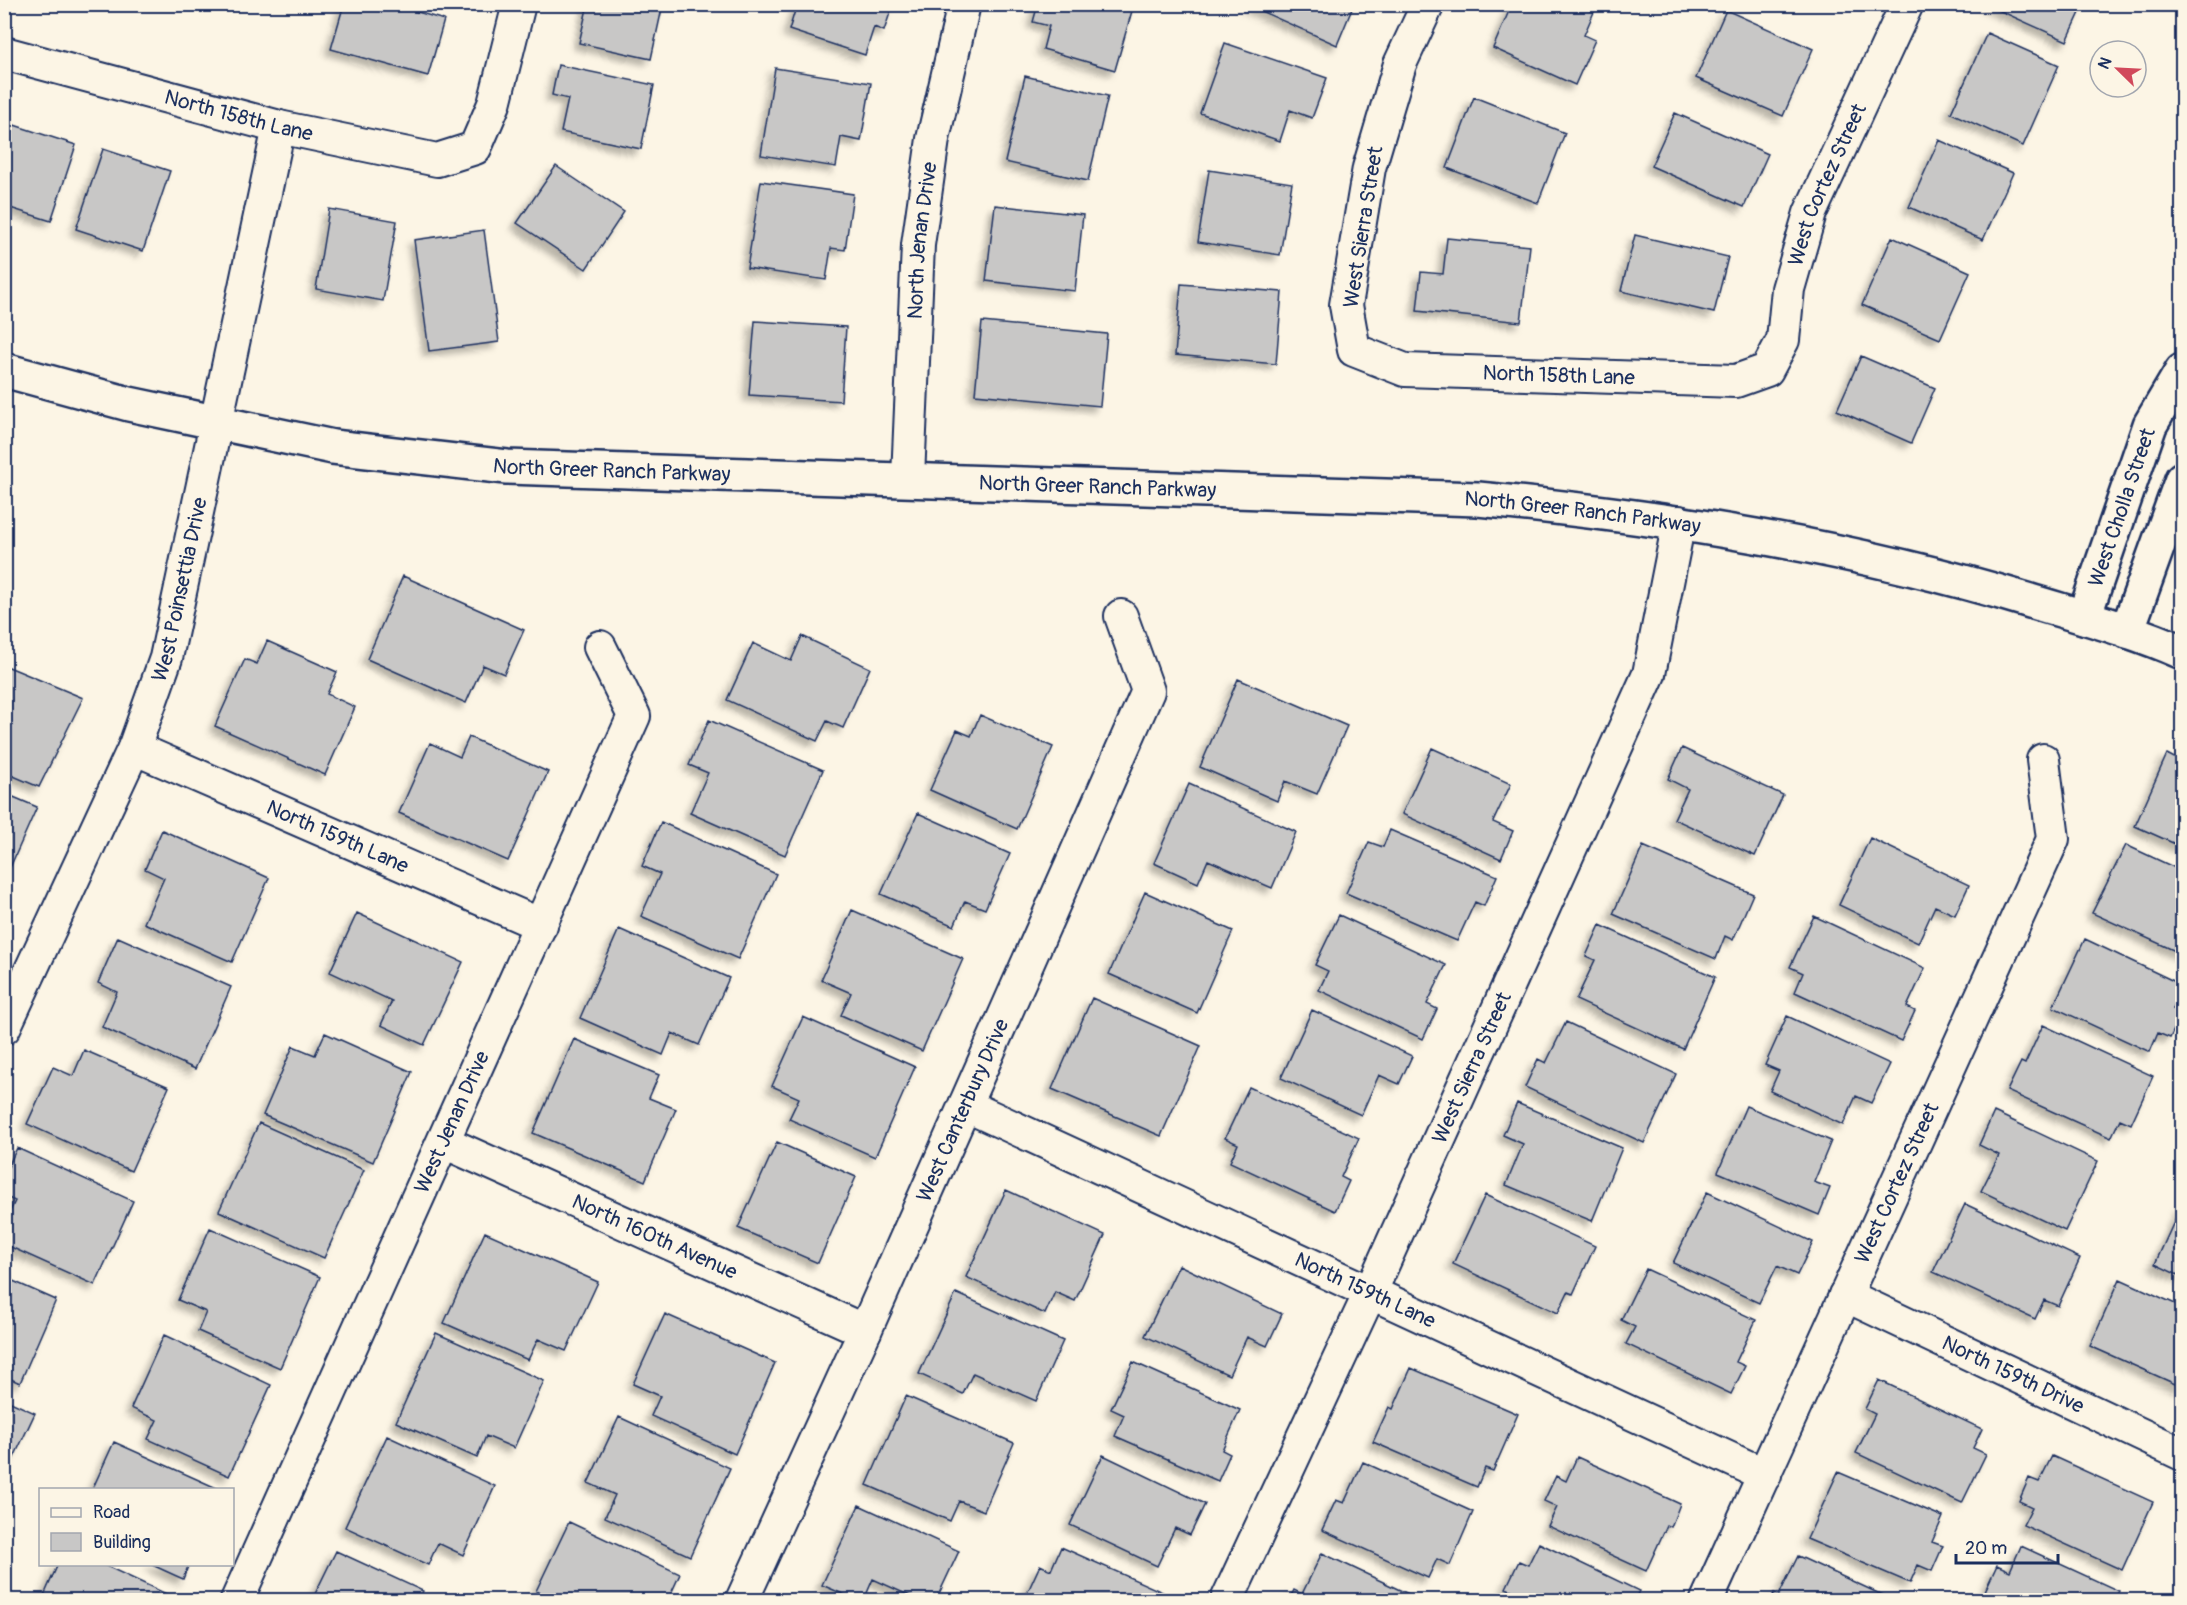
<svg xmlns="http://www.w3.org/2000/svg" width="2187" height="1605" viewBox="0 0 2187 1605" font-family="Pangolin,sans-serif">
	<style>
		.building { fill: #c8c7c6; stroke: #1b2f5e; stroke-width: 1.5; filter: url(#shadow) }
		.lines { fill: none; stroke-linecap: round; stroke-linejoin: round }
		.minor-casing { stroke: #1b2f5e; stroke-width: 36 }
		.tertiary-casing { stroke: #1b2f5e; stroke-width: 38 }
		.minor { stroke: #fcf5e5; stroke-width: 32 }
		.tertiary { stroke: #fcf5e5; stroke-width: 33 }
		.labels { text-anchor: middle; stroke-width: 5; stroke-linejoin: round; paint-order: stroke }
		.street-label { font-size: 21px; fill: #1b2f5e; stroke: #fcf5e5 }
	</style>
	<defs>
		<filter id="shadow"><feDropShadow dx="-5.5" dy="5.5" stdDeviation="3" flood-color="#0004"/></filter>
	</defs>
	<rect width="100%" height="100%" fill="#fcf5e5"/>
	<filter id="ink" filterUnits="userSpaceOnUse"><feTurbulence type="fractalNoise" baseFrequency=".0167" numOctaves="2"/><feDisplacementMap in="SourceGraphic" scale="12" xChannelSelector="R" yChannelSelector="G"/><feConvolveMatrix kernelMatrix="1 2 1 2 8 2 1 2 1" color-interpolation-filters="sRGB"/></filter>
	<g filter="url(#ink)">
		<path class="building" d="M344,4H392L444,20L428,76L331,49Z
			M588,4H663L651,59L579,43Z
			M797,4H893L884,31L874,27L865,55L789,30Z
			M1038,4H1134L1115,70L1043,49L1049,26L1033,22Z
			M1245,4H1354L1337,45Z
			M1512,4H1576L1594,12L1584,35L1595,40L1575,85L1493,48Z
			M1985,4H2084L2067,41Z
			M1726,10L1813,49L1783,116L1696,78Z
			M1987,33L2059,65L2023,146L1951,113Z
			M1225,43L1327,78L1312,118L1290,110L1280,141L1200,113Z
			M558,65L654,85L641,149L561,132L568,99L552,95Z
			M775,68L871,83L861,141L841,137L836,167L761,155Z
			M1025,76L1108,96L1088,181L1005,162Z
			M1474,97L1565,133L1538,203L1447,168Z
			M1675,113L1768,154L1744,207L1651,166Z
			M11,124L76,145L51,221L4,206V145Z
			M1939,140L2013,173L1983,240L1909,207Z
			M103,149L170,171L143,251L76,229Z
			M556,166L624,212L586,269L517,223Z
			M1209,170L1292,183L1280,255L1198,242Z
			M761,181L853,194L845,250L831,248L826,280L747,268Z
			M995,205L1083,215L1075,291L986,281Z
			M329,209L397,221L383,301L316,289Z
			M484,230L499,342L429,351L414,240Z
			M1635,235L1728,257L1714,313L1621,291Z
			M1892,237L1970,272L1940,339L1862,305Z
			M1447,238L1530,246L1521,322L1417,311L1421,272L1443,274Z
			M1181,284L1282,292L1276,364L1175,355Z
			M755,321L846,327L841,401L749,395Z
			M982,322L1107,334L1100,406L975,394Z
			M1861,356L1935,388L1911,443L1837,410Z
			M403,576L524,630L504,674L483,665L466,703L367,659Z
			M802,636L870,668L843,728L827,721L817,741L727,700L753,643L791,661Z
			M267,641L337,672L327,694L355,707L325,775L215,726L245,659L257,664Z
			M4,665L83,698L39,787L4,772Z
			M1238,679L1347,726L1317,794L1285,781L1277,801L1200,767Z
			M980,715L1053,747L1017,829L930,790L957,730L971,736Z
			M709,720L823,770L785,855L690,813L708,773L689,765Z
			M469,737L548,772L508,861L399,813L430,743L460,757Z
			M1432,748L1511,784L1493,822L1513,831L1501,859L1402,814Z
			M1682,748L1783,795L1755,856L1674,819L1688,789L1668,779Z
			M2167,754L2182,762V847L2135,826Z
			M1189,784L1296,832L1272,888L1208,860L1198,883L1154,863Z
			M4,793L37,807L4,881Z
			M918,813L1010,854L985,909L965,901L954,926L881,894Z
			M661,822L776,874L738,959L641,916L660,874L642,866Z
			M162,830L269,878L232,962L144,923L164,878L145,869Z
			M1390,830L1497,876L1484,906L1475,902L1457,941L1346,893L1369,842L1383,847Z
			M1870,838L1969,885L1955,915L1935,906L1918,943L1839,905Z
			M2126,845L2182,871V954L2092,913Z
			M1643,846L1753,894L1733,940L1725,936L1716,959L1613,914Z
			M1145,892L1233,931L1197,1013L1109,974Z
			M852,910L963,959L922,1051L841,1015L851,993L821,980Z
			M357,913L463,962L424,1045L381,1025L392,1001L330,972Z
			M1339,915L1446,965L1427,1004L1437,1009L1423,1039L1319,990L1328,971L1315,965Z
			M1814,916L1925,968L1907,1007L1915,1011L1901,1041L1795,992L1803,973L1790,967Z
			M1600,925L1715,977L1683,1049L1576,1000L1595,960L1586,956Z
			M619,929L729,978L699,1045L672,1033L663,1055L580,1018Z
			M118,937L231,987L195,1069L102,1027L117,992L98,983Z
			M2085,939L2182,985L2173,1009L2182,1013L2170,1038L2158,1033L2150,1052L2053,1007Z
			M1092,998L1201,1046L1161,1136L1052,1089Z
			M1312,1010L1412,1056L1399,1084L1379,1075L1361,1115L1281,1078Z
			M1787,1016L1890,1064L1871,1103L1856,1096L1843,1125L1770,1091L1779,1071L1765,1065Z
			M803,1017L915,1067L875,1157L789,1119L799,1098L772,1086Z
			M1566,1022L1676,1074L1644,1143L1525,1087L1538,1059L1546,1063Z
			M2043,1025L2153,1076L2131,1124L2120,1119L2111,1138L2007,1091L2021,1062L2025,1064Z
			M325,1033L412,1072L373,1162L263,1115L293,1046L315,1055Z
			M574,1039L659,1075L649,1098L676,1109L645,1181L533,1133Z
			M84,1050L169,1087L131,1171L27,1124L53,1067L73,1076Z
			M1249,1087L1359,1138L1341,1177L1349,1181L1335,1211L1230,1162L1238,1144L1225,1138Z
			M1517,1103L1622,1148L1592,1221L1506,1185L1523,1144L1503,1135Z
			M1746,1106L1831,1141L1814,1182L1830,1188L1819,1215L1718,1172Z
			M1994,1112L2098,1161L2065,1231L1981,1191L1999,1155L1979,1145Z
			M259,1123L364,1170L324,1258L219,1211Z
			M777,1142L856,1177L818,1263L738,1228Z
			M17,1148L133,1201L95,1285L4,1244V1224L15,1201L4,1196V1175Z
			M1006,1190L1105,1235L1075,1301L1055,1292L1045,1314L966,1277Z
			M1707,1192L1813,1242L1797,1275L1777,1266L1759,1303L1673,1263Z
			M1485,1195L1595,1246L1573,1294L1568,1292L1558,1313L1453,1264Z
			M1965,1204L2080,1258L2058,1306L2044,1300L2035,1319L1933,1272Z
			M2182,1204V1277L2155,1264Z
			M210,1228L320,1277L280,1368L198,1331L206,1312L178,1300Z
			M485,1232L598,1282L566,1351L538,1339L528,1360L444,1323Z
			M1179,1265L1282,1314L1267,1346L1247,1337L1229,1375L1145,1336Z
			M1646,1269L1756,1320L1736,1362L1745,1366L1731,1394L1626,1344L1635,1327L1621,1320Z
			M4,1277L56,1300L20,1383L4,1376Z
			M2120,1279L2182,1307V1387L2090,1346Z
			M956,1293L1063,1341L1036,1401L973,1373L963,1394L919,1374Z
			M665,1314L775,1363L735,1454L651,1416L660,1396L633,1384Z
			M436,1333L544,1381L514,1448L486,1436L477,1458L396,1422Z
			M164,1335L271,1385L229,1476L148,1439L157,1420L131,1408Z
			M1133,1362L1240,1410L1222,1450L1230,1454L1218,1481L1115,1436L1124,1415L1111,1409Z
			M1411,1368L1518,1414L1493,1471L1485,1468L1477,1487L1373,1442L1389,1407L1393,1409Z
			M1879,1380L1982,1429L1973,1448L1986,1454L1962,1503L1856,1453L1875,1414L1865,1409Z
			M906,1396L1014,1443L984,1511L959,1501L950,1521L867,1485Z
			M4,1399L35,1413L9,1468L4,1466Z
			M619,1417L730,1468L690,1556L605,1517L615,1495L588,1483Z
			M387,1436L495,1486L463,1555L438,1543L428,1565L345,1527Z
			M114,1442L221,1490H92Z
			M1103,1455L1205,1504L1190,1535L1175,1528L1157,1566L1070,1525Z
			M2052,1456L2153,1502L2122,1570L2023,1525L2032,1507L2019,1501L2029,1478L2039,1482Z
			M1577,1457L1680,1504L1671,1527L1667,1525L1646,1571L1548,1526L1557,1507L1544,1501L1556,1476L1566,1481Z
			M1363,1462L1473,1512L1450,1565L1437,1559L1428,1578L1322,1530L1336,1500L1344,1503Z
			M1838,1472L1943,1517L1932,1542L1943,1546L1932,1571L1918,1565L1910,1583L1807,1539Z
			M859,1505L959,1551L936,1600H919L873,1579L864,1600H857L822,1585Z
			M569,1522L680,1574L668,1600H557L536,1591Z
			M1539,1543L1639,1591L1634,1600H1514L1518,1593L1506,1588L1519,1561L1528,1565Z
			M2021,1546L2119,1591L2114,1600H1992L1995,1596L1985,1591L1997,1565L2010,1571Z
			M1061,1547L1167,1594L1164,1600H1024L1040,1565L1051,1570Z
			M336,1551L423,1591L419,1600H312Z
			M1322,1553L1421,1600H1289L1294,1590L1302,1594Z
			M1798,1556L1893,1600H1771L1774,1593L1779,1595Z
			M58,1564H102L173,1597L171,1600H42Z
			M150,1564H189L183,1579Z"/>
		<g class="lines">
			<defs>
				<g id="minor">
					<path id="s1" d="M1428,4L1400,64L1369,168L1346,305L1354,350L1405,370L1736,381L1767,370L1783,340L1788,289L1810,213L1907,4"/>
					<path id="s2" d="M4,53L279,127L437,160L475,148L494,104L519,4"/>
					<path id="s3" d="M908,478L918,245L933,139L964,4"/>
					<path id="s4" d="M134,748L541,925"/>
					<path id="s5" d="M4,1028L134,748L166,658L279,127"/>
					<path id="s6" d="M965,1105L1765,1475"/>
					<path id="s7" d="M444,1142L865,1331"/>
					<path id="s8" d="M1845,1295L2182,1454"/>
					<path id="s9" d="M237,1600L634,716L600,647"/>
					<path id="s10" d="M742,1600L865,1331L1148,691L1121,616"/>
					<path id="s11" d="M1227,1600L1370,1293L1649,674L1679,522"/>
					<path id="s12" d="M1707,1600L2053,839L2043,760"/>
				</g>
				<g id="tertiary">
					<path id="s13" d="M4,370L129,404L333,447L507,467L1478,499C1665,517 1848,546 2027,600C2079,616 2133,630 2182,652"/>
					<path id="s14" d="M2084,617L2150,425L2182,371"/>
					<path d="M2127,631L2182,479"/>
				</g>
			</defs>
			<use href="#minor" class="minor-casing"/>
			<use href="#tertiary" class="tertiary-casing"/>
			<use href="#minor" class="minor"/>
			<use href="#tertiary" class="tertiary"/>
		</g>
	</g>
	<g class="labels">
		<g class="street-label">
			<text dy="7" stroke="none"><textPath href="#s2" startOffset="243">North 158th Lane</textPath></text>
			<text dy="7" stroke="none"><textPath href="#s1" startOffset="975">West Cortez Street</textPath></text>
			<text transform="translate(1363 227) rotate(-81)" y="7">West Sierra Street</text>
			<text dy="7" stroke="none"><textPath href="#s3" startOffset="238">North Jenan Drive</textPath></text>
			<text dy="7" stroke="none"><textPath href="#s1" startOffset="568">North 158th Lane</textPath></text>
			<text dy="7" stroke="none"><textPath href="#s13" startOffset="618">North Greer Ranch Parkway</textPath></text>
			<text dy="7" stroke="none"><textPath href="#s13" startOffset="1104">North Greer Ranch Parkway</textPath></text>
			<text dy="7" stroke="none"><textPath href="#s14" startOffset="116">West Cholla Street</textPath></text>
			<text dy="7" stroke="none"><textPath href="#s13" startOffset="1590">North Greer Ranch Parkway</textPath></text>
			<text dy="7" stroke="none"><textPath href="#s5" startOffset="474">West Poinsettia Drive</textPath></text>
			<text dy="7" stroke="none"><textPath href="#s4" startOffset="222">North 159th Lane</textPath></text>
			<text dy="7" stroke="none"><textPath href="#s11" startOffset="586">West Sierra Street</textPath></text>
			<text dy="7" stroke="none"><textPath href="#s10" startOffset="537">West Canterbury Drive</textPath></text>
			<text dy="7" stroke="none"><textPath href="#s9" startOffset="524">West Jenan Drive</textPath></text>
			<text dy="7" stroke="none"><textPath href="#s12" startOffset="458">West Cortez Street</textPath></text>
			<text dy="7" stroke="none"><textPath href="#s7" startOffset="231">North 160th Avenue</textPath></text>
			<text dy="7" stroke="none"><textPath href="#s6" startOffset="441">North 159th Lane</textPath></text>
			<text dy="7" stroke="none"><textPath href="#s8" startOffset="186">North 159th Drive</textPath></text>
		</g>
	</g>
	<rect width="2187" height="1605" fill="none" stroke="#fcf5e5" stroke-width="24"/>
	<rect x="12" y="12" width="2163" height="1581" fill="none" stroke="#1b2f5e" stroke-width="2" filter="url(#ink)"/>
	<rect x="39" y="1488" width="195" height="78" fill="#fcf5e5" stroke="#a2a6af" stroke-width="1.5"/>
	<rect x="51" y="1508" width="30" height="9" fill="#fcf5e5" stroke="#a2a6af" stroke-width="1.5"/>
	<text x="93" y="1518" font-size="18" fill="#1b2f5e">Road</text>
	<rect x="51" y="1533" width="30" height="18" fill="#c8c7c6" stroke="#a2a6af" stroke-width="1.5"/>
	<text x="93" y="1548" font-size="18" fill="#1b2f5e">Building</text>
	<g transform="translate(2118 69) rotate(294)"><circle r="28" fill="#fcf5e5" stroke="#a2a6af" stroke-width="1.5"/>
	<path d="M0-4.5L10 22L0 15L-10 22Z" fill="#d1495b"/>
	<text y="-9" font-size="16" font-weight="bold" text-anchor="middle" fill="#1b2f5e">N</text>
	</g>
	<path d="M1956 1554v9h102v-9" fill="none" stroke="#1b2f5e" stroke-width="3"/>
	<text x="1965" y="1554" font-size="18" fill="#1b2f5e" stroke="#fcf5e5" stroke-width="4.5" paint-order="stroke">20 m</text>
</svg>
